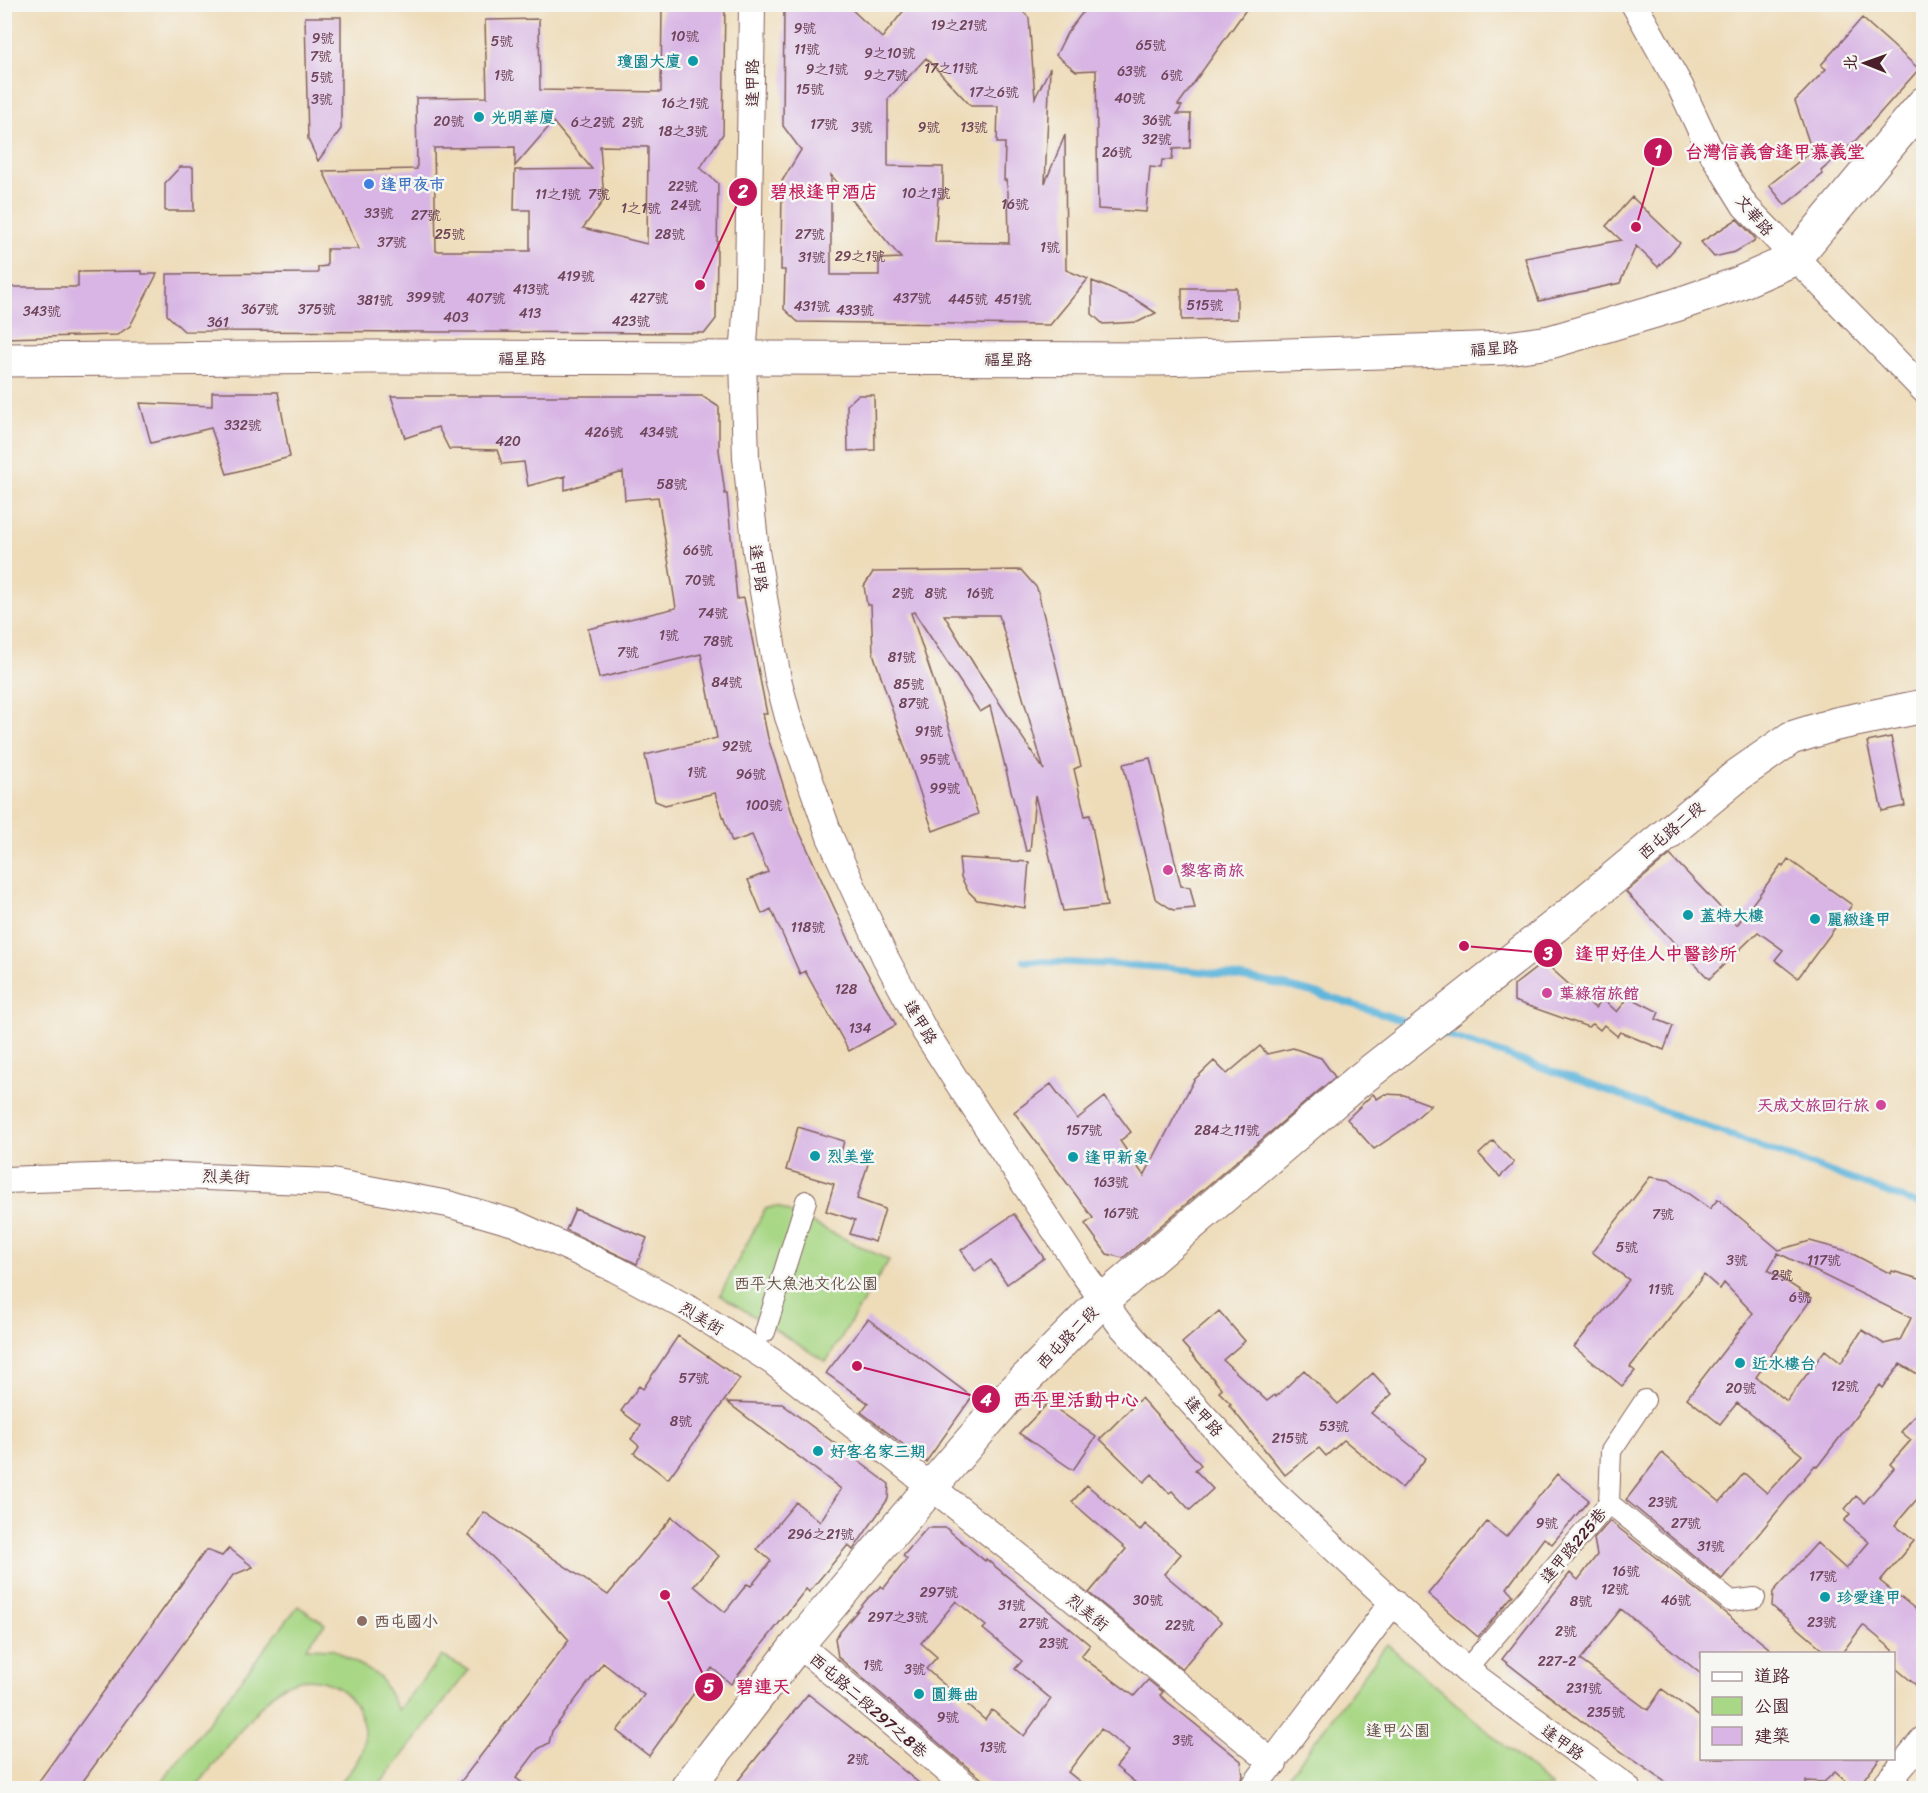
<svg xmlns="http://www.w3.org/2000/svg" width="1928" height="1793" viewBox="0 0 1928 1793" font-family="Sriracha,'LXGW WenKai TC',sans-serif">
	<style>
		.green { fill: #a8d785; stroke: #797b58; stroke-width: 1.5 }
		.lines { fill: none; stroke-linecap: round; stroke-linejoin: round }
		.stream { stroke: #5fb5dc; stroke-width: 7 }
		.building { fill: #d8b5e4; fill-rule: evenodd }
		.pedestrian-casing { stroke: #83615d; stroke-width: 22 }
		.minor-casing { stroke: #83615d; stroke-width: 28 }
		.tertiary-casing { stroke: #83615d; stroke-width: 35 }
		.pedestrian { stroke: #fff; stroke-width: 20 }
		.minor { stroke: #fff; stroke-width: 26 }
		.tertiary { stroke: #fff; stroke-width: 33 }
		.culture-dot { fill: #0f9aa8; stroke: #f6f6f2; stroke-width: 2 }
		.shop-dot { fill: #3f7fe0; stroke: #f6f6f2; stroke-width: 2 }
		.hotel-dot { fill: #d1479c; stroke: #f6f6f2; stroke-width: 2 }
		.education-dot { fill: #8d6e63; stroke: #f6f6f2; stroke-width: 2 }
		.labels { text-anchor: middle; stroke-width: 5; stroke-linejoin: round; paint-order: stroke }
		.number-label { font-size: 14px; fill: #6e4459 }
		.culture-label { font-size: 16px; font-weight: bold; fill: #0d838f; stroke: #f6f6f2; text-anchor: start }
		.street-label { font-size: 16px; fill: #4a1f2b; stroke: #f6f6f2 }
		.shop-label { font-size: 16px; font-weight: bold; fill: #366cbe; stroke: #f6f6f2; text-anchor: start }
		.hotel-label { font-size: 16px; font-weight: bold; fill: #b23c85; stroke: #f6f6f2; text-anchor: start }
		.park-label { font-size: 16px; fill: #624d42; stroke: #f6f6f2 }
		.education-label { font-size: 16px; font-weight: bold; fill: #785e54; stroke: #f6f6f2; text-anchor: start }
		.leader { fill: none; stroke: #c2185b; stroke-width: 2 }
		.callout-dot { fill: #c2185b; stroke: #f6f6f2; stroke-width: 2 }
		.mark-label { font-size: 18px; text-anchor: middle; font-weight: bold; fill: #fff }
		.callout-label { font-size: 18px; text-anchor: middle; font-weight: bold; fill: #c2185b; stroke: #f6f6f2; stroke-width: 5; stroke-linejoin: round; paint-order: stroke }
	</style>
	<rect width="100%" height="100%" fill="#f6f6f2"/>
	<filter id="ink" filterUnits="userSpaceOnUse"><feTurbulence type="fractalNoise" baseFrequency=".0167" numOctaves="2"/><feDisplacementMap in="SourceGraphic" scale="12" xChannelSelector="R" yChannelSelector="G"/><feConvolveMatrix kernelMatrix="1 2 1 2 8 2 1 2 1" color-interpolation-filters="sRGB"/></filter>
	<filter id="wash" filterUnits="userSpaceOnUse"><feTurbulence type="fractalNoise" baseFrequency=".008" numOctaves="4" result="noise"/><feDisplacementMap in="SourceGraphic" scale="24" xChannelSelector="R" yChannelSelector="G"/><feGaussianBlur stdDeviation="1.35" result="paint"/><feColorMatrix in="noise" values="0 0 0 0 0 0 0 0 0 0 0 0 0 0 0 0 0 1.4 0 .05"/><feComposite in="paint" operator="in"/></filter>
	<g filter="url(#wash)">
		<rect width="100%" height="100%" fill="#eedcb9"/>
		<path class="green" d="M776,1206L889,1260L826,1362L720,1295L765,1209Z
			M298,1606L325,1624L306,1648L333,1649L380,1677L398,1710L442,1656L469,1670L377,1788H335C346,1776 359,1763 363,1747C372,1703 327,1664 285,1685C262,1697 215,1765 195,1788H157Z
			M1387,1644L1551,1786V1788H1280Z"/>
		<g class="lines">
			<path class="stream" d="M1024,961C1108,964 1194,966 1277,984C1324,994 1368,1009 1413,1024
				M1438,1032L1581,1081L1924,1206"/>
		</g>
		<g id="blocks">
			<path class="building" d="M662,4H725L723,134L700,168L718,183L716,319L705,333L184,331L167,315V274L318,273V267L327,266V249H359L323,171L417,169L416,98L487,97L485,20L539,19L540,90L661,92ZM553,122L592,169L515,170L514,210H530V251H436L434,148L515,147V166ZM600,146L648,147L647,244L583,228L604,200Z
				M784,4H846L882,38L909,4H1016L1029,18L1035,98L1050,68L1045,183L1065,135L1066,270L1088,279L1050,325L798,322L784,309L785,270H781L782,181L801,150L783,126ZM926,58L971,106H998L997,143H1005L1004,180H1006L1008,192L1009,243L935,242L938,198H943V167L888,166V99ZM831,175L901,258L879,259V275H831Z
				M1089,4H1250L1178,105L1182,106L1177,114H1191L1190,148L1173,149L1172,160H1162L1161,168L1150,167L1146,212L1098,209L1096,70L1076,71L1056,55L1067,33Z
				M305,17H341V129L318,161L308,139Z
				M1862,18L1919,69L1857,139L1821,171L1823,174L1785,205L1769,185L1812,151L1795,101L1826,69L1821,65Z
				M180,167H193L194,211H165V183Z
				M1632,197L1680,243L1658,267L1636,246L1620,283L1539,301L1525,258L1621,240L1606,226Z
				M1737,219L1755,238L1754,241L1735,252L1714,257L1701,242Z
				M142,271V274H157L130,326L117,335L4,338V287H78V272Z
				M1092,281L1133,298L1156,313L1138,322L1103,324L1092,314Z
				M1182,288H1237V319L1182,320Z
				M212,392H278L290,457L227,474L211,428L151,443L140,403L212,406Z
				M858,395H874L875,450L848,451L847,405Z
				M391,396H702L719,407V450L725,494H727L737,599L744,598L767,714H763L768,738L795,822L849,940L896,1025L849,1051L805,971L800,974L771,909L762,914L748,880L768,872L752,835L732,842L715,793L665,805L655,801L645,755L717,738L701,654L599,678L588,629L676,608L658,497L625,500L623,472L565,490V476L528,486L524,462L502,464L497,450L449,449L438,427L405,438Z
				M1021,570L1037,588L1081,766L1074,769L1085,816L1090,815L1107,906L1063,911L1035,795L1030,851H1026L990,706L980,712L914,612L911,613L978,814L933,831L873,653L871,605H867L864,586L873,572ZM944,615H999L1044,770L975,666Z
				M1891,737L1905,806L1882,811L1867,742Z
				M1150,758L1181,886L1190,887L1195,908L1173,910L1155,898L1123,764Z
				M1670,855L1737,925L1781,865L1783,867L1788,859L1852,905L1798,978L1775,960L1783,950L1758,932L1709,979L1626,892Z
				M959,858L1029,862L1025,908L977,900L968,891L961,877Z
				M1544,962L1595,1008L1603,999L1617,1012L1629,997L1659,1012L1656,1019L1673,1026L1664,1050L1620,1032L1617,1036L1604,1025L1600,1030L1593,1024L1588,1027L1514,1001V985Z
				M1260,1046L1267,1054L1293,1048L1321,1058L1335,1077L1123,1258L1107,1254L1085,1224L1093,1218L1014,1112L1051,1084L1077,1119L1105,1097L1131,1132L1120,1141L1144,1176L1194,1080L1214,1061L1227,1074Z
				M1373,1094L1377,1099L1385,1094L1404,1095L1431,1105L1405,1128L1374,1149L1347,1119Z
				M798,1127L844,1141L840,1156L868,1164L857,1199L885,1209L875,1242L850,1234L855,1220L826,1211L834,1184L786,1170Z
				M1493,1141L1514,1163L1500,1177L1479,1154Z
				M1650,1177L1669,1180L1710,1209L1718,1199L1779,1250L1810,1241L1847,1251L1891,1274L1892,1271L1923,1280V1377L1900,1364L1883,1388L1880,1385L1817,1467L1815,1465L1722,1579L1626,1500L1662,1453L1720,1502L1744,1473L1767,1493L1802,1455L1737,1403L1720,1424L1687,1398L1753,1313L1724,1283L1720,1289L1704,1275L1630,1367L1635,1371L1622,1386L1574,1347L1629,1280L1592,1252ZM1778,1253L1911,1318L1900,1340L1884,1344L1862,1330L1841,1363L1825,1350L1787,1401L1756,1377L1812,1298L1768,1270Z
				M575,1209L647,1238L637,1264L566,1230Z
				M1014,1214L1044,1258L1007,1284L991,1260L975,1271L961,1250Z
				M1219,1311L1245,1341L1223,1360L1267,1401L1275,1395L1276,1397L1304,1370L1338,1404L1373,1373L1392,1394L1371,1413L1426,1458L1402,1488L1344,1440L1326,1456L1319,1448L1285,1475L1229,1405L1231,1404L1219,1392L1222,1389L1182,1343Z
				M868,1319L972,1397L926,1462L861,1412L868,1403L826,1373Z
				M678,1336L740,1379L668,1479L634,1453L639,1446L631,1439L641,1426L621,1411L639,1386L643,1389Z
				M1141,1398L1201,1465L1195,1470L1213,1489L1190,1510L1172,1491L1169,1493L1152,1474L1144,1482L1100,1439Z
				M727,1402L782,1404L889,1484L888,1499L853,1550L848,1545L809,1592L806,1589L731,1684L712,1668L649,1756L617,1731L644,1695L603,1663L552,1731L549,1743L538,1749L516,1778L529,1788H456L569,1640L508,1572L469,1535L484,1512L608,1595L672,1517L719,1556L694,1586L725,1612L747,1584L751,1586L771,1561L757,1549L796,1502L820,1522L841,1489Z
				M1048,1403L1096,1437L1073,1470L1019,1433Z
				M1923,1405V1492L1895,1525L1914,1541L1880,1581L1923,1615V1691L1893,1666V1650L1863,1625L1842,1653H1827L1772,1606L1773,1592L1817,1543L1846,1569L1869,1542L1844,1521L1850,1514L1845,1509L1856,1496L1864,1503L1894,1468L1890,1464L1911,1440L1901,1432Z
				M1557,1474L1589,1500L1552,1544L1544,1538L1507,1588L1513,1595L1478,1637L1428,1594L1487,1522L1506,1537Z
				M1087,1485L1140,1531L1145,1524L1181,1554L1164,1574L1221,1622L1182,1669L1089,1593L1126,1549L1072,1502Z
				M1610,1521L1775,1653H1701V1674L1621,1609L1580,1660L1648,1710L1662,1689L1701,1718V1758H1880L1857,1788H1853L1835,1772L1824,1782L1806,1781V1788H1674L1612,1745L1502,1659L1570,1573L1578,1580L1597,1555L1594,1539Z
				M927,1528H946L985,1561L986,1559L1090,1645L1081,1656L1134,1696L1148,1680L1163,1692L1160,1695L1164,1699L1241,1761L1243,1776L1235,1788H1142L1116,1767L1129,1751L1101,1729L1068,1772L1088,1788H993L955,1757L838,1657L835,1638L868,1598L881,1586L884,1588L907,1559L903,1556ZM956,1601L986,1626L983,1629L1022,1661L1015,1669L1051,1699L1024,1736L992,1710L985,1720L926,1669L937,1657L921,1643Z
				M229,1548L253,1567L233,1575L78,1788H34L206,1550L222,1556Z
				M808,1694L864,1738L925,1788H732Z"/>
		</g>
	</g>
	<g filter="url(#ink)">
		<use href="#blocks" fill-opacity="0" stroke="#83615d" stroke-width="1.5"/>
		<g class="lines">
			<defs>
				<path id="pedestrian" d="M765,1332L806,1201
					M1609,1503L1611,1451L1645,1400
					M1466,1670L1609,1503L1730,1601L1755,1598"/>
				<path id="minor" d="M752,4L748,284L743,359L746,458L756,551L778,679L788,717L830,837L885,957L924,1030L954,1077L1081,1270L1119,1323L1272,1491L1466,1670L1627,1788
					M1634,4L1680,86L1709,148L1745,206L1924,390
					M4,1180L153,1175L332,1182L448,1204L514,1223L615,1269L693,1311L773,1362L1072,1598L1274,1764
					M798,1644L968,1788
					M1253,1788L1393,1602
					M1883,1788L1924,1739"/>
				<path id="tertiary" d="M4,360L370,357L1160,359L1507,348L1550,342L1676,305L1737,284L1794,259L1924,103
					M687,1788L798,1644L931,1487L1012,1393L1103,1300L1357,1082L1569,915L1738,775L1791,738L1836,724L1924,706"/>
			</defs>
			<use href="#pedestrian" class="pedestrian-casing"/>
			<use href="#minor" class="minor-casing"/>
			<use href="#tertiary" class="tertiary-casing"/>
			<use href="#pedestrian" class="pedestrian"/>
			<use href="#minor" class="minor"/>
			<use href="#tertiary" class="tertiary"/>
		</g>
	</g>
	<g class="culture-dot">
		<circle cx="693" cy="61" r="6"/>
		<circle cx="479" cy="117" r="6"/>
		<circle cx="1688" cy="915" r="6"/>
		<circle cx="1815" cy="919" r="6"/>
		<circle cx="815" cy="1156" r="6"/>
		<circle cx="1073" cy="1157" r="6"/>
		<circle cx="1740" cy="1363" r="6"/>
		<circle cx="818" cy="1451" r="6"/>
		<circle cx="1825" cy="1597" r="6"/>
		<circle cx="919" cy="1694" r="6"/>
	</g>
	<circle class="shop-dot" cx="369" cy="184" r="6"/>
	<g class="hotel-dot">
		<circle cx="1168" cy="870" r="6"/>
		<circle cx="1547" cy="993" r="6"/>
		<circle cx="1881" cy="1105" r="6"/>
	</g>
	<circle class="education-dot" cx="362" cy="1621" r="6"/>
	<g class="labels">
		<g class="number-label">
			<text x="959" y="30">19之21號</text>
			<text x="805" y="33">9號</text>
			<text x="685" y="41">10號</text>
			<text x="323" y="43">9號</text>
			<text x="502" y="46">5號</text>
			<text x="1151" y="50">65號</text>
			<text x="807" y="54">11號</text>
			<text x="890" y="58">9之10號</text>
			<text x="321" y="61">7號</text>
			<text x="951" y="73">17之11號</text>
			<text x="827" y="74">9之1號</text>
			<text x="1132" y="76">63號</text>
			<text x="504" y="80">1號</text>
			<text x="886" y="80">9之7號</text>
			<text x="1172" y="80">6號</text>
			<text x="322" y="82">5號</text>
			<text x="810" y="94">15號</text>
			<text x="994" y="97">17之6號</text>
			<text x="1130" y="103">40號</text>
			<text x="322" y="104">3號</text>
			<text x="685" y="108">16之1號</text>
			<text x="1157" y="125">36號</text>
			<text x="449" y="126">20號</text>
			<text x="593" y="127">6之2號</text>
			<text x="633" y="127">2號</text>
			<text x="824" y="129">17號</text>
			<text x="862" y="132">3號</text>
			<text x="929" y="132">9號</text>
			<text x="974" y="132">13號</text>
			<text x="683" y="136">18之3號</text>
			<text x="1157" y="144">32號</text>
			<text x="1117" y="157">26號</text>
			<text x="683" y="191">22號</text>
			<text x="926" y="198">10之1號</text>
			<text x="558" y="199">11之1號</text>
			<text x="599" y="199">7號</text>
			<text x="1015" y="209">16號</text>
			<text x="686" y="210">24號</text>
			<text x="641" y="213">1之1號</text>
			<text x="379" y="218">33號</text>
			<text x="426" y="220">27號</text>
			<text x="450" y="239">25號</text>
			<text x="670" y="239">28號</text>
			<text x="810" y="239">27號</text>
			<text x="392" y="247">37號</text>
			<text x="1050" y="252">1號</text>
			<text x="860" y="261">29之1號</text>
			<text x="812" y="262">31號</text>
			<text x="576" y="281">419號</text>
			<text x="531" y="294">413號</text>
			<text x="426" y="302">399號</text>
			<text x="486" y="303">407號</text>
			<text x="649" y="303">427號</text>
			<text x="912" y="303">437號</text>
			<text x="968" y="304">445號</text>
			<text x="1013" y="304">451號</text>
			<text x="375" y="305">381號</text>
			<text x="1205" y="310">515號</text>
			<text x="812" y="311">431號</text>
			<text x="260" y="314">367號</text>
			<text x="317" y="314">375號</text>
			<text x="855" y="315">433號</text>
			<text x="42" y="316">343號</text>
			<text x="530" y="318">413</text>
			<text x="456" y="322">403</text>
			<text x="631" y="326">423號</text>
			<text x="218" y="327">361</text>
			<text x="243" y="430">332號</text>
			<text x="604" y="437">426號</text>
			<text x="659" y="437">434號</text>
			<text x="508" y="446">420</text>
			<text x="672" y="489">58號</text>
			<text x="698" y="555">66號</text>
			<text x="700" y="585">70號</text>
			<text x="903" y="598">2號</text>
			<text x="936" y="598">8號</text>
			<text x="980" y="598">16號</text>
			<text x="713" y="618">74號</text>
			<text x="669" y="640">1號</text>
			<text x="718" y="646">78號</text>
			<text x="628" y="657">7號</text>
			<text x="902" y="662">81號</text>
			<text x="727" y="687">84號</text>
			<text x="909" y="689">85號</text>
			<text x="914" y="708">87號</text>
			<text x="929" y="736">91號</text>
			<text x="737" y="751">92號</text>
			<text x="935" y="764">95號</text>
			<text x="697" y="777">1號</text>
			<text x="751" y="779">96號</text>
			<text x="945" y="793">99號</text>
			<text x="764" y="810">100號</text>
			<text x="808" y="932">118號</text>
			<text x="846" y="994">128</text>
			<text x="860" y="1033">134</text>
			<text x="1084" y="1135">157號</text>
			<text x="1227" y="1135">284之11號</text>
			<text x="1111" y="1187">163號</text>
			<text x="1121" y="1218">167號</text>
			<text x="1663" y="1219">7號</text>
			<text x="1627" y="1252">5號</text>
			<text x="1737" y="1265">3號</text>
			<text x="1824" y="1265">117號</text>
			<text x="1782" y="1280">2號</text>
			<text x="1661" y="1294">11號</text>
			<text x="1800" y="1302">6號</text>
			<text x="694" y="1383">57號</text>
			<text x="1845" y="1391">12號</text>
			<text x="1741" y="1393">20號</text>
			<text x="681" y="1426">8號</text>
			<text x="1334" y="1431">53號</text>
			<text x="1290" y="1443">215號</text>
			<text x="1663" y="1507">23號</text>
			<text x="1547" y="1528">9號</text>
			<text x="1686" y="1528">27號</text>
			<text x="821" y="1539">296之21號</text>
			<text x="1711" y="1551">31號</text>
			<text x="1626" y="1576">16號</text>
			<text x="1823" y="1581">17號</text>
			<text x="1615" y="1594">12號</text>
			<text x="939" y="1597">297號</text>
			<text x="1148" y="1605">30號</text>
			<text x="1676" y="1605">46號</text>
			<text x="1581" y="1606">8號</text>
			<text x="1012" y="1610">31號</text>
			<text x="898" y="1622">297之3號</text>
			<text x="1822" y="1627">23號</text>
			<text x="1034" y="1628">27號</text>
			<text x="1180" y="1630">22號</text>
			<text x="1566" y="1636">2號</text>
			<text x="1054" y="1648">23號</text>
			<text x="1557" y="1666">227-2</text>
			<text x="873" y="1670">1號</text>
			<text x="915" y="1674">3號</text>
			<text x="1584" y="1693">231號</text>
			<text x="1606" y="1717">235號</text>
			<text x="948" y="1722">9號</text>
			<text x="1183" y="1745">3號</text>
			<text x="993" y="1752">13號</text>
			<text x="858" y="1764">2號</text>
		</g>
		<g class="culture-label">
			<text x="681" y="67" text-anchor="end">瓊園大廈</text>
			<text x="491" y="123">光明華廈</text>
			<text x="1700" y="921">蓋特大樓</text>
			<text x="1827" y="925">麗緻逢甲</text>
			<text x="827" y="1162">烈美堂</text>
			<text x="1085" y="1163">逢甲新象</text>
			<text x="1752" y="1369">近水樓台</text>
			<text x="830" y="1457">好客名家三期</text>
			<text x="1837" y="1603">珍愛逢甲</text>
			<text x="931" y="1700">圓舞曲</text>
		</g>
		<g class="street-label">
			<text transform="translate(752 83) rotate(-90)" y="6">逢甲路</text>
			<text transform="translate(1755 215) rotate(50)" y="6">文華路</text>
			<text transform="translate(1494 348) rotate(-4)" y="6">福星路</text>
			<text x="522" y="364">福星路</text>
			<text x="1008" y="365">福星路</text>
			<text transform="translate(759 568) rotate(81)" y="6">逢甲路</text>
			<text transform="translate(1671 830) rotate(-40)" y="6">西屯路二段</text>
			<text transform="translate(921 1022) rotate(59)" y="6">逢甲路</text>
			<text transform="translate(226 1176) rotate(2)" y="6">烈美街</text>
			<text transform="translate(702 1318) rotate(31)" y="6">烈美街</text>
			<text transform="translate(1067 1337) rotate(-46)" y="6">西屯路二段</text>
			<text transform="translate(1204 1416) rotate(48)" y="6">逢甲路</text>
			<text transform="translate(1573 1545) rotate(-50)" y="6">逢甲路225巷</text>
			<text transform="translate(1088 1612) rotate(39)" y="6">烈美街</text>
			<text transform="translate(869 1705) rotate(41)" y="6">西屯路二段297之8巷</text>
			<text transform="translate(1563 1742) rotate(36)" y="6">逢甲路</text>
		</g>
		<g class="shop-label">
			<text x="381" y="190">逢甲夜市</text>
		</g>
		<g class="hotel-label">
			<text x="1180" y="876">黎客商旅</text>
			<text x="1559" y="999">葉綠宿旅館</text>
			<text x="1869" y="1111" text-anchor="end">天成文旅回行旅</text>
		</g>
		<g class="park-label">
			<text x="806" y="1289">西平大魚池文化公園</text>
			<text x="1398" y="1736">逢甲公園</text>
		</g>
		<g class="education-label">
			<text x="374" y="1627">西屯國小</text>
		</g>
	</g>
	<path class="leader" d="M1636 227L1658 152M700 285L743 192M1464 946L1548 953M857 1366L986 1399M665 1595L709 1687"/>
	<g class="callout-dot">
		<circle cx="1636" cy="227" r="6"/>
		<circle cx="700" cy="285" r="6"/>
		<circle cx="1464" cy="946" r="6"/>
		<circle cx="857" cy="1366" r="6"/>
		<circle cx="665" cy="1595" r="6"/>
		<circle cx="1658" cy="152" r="15"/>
		<circle cx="743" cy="192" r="15"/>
		<circle cx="1548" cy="953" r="15"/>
		<circle cx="986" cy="1399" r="15"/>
		<circle cx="709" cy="1687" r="15"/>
	</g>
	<g class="mark-label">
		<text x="1658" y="158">1</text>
		<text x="743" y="198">2</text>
		<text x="1548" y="960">3</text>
		<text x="986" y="1406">4</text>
		<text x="709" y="1693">5</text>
	</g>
	<g class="callout-label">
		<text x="1775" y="158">台灣信義會逢甲慕義堂</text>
		<text x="824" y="198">碧根逢甲酒店</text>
		<text x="1656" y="960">逢甲好佳人中醫診所</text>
		<text x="1076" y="1406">西平里活動中心</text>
		<text x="763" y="1693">碧連天</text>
	</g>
	<rect width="1928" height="1793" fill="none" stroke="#f6f6f2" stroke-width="24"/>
	<rect x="1700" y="1652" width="195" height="108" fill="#f6f6f2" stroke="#b1a0a2" stroke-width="1.5"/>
	<rect x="1712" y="1672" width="30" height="9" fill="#ffffff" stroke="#b1a0a2" stroke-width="1.5"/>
	<text x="1754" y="1682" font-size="18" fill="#4a1f2b">道路</text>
	<rect x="1712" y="1697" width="30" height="18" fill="#a8d785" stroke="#b1a0a2" stroke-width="1.5"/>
	<text x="1754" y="1712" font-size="18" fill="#4a1f2b">公園</text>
	<rect x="1712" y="1727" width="30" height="18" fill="#d8b5e4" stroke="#b1a0a2" stroke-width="1.5"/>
	<text x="1754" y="1742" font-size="18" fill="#4a1f2b">建築</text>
	<g transform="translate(1865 63) rotate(271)" stroke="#f6f6f2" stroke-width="4.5" paint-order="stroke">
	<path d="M0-4.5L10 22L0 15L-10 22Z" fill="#4a1f2b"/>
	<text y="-9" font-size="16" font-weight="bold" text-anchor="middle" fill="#4a1f2b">北</text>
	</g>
</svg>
